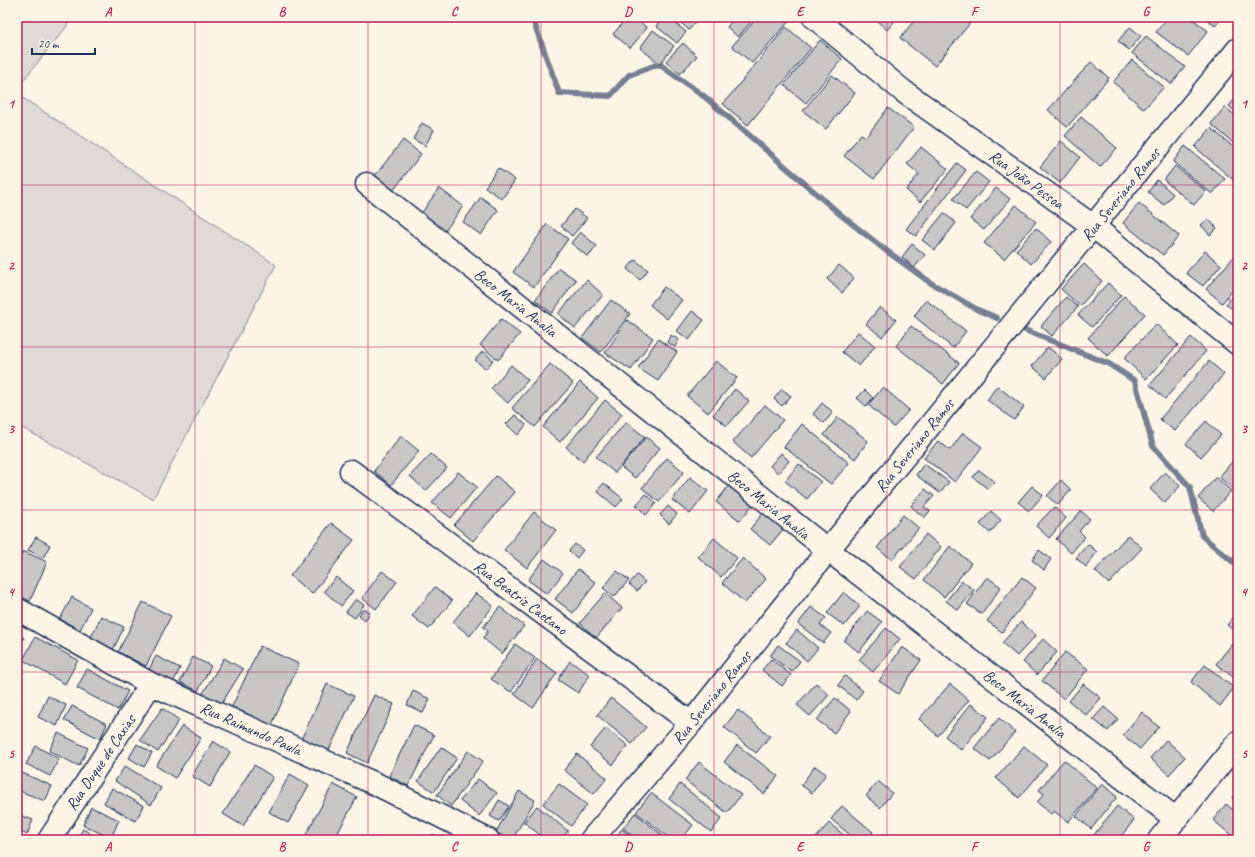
<svg xmlns="http://www.w3.org/2000/svg" width="1255" height="857" viewBox="0 0 1255 857" font-family="Caveat,sans-serif">
	<style>
		.green { fill: #dfdbd4; stroke: #7d8599 }
		.lines { fill: none; stroke-linecap: round; stroke-linejoin: round }
		.stream { stroke: #767f94; stroke-width: 6 }
		.building { fill: #c8c7c6; stroke: #1b2f5e }
		.minor-casing { stroke: #1b2f5e; stroke-width: 25 }
		.tertiary-casing { stroke: #1b2f5e; stroke-width: 25 }
		.minor { stroke: #fcf5e5; stroke-width: 22 }
		.tertiary { stroke: #fcf5e5; stroke-width: 22 }
		.grid { fill: none; stroke: #c2185b; stroke-width: 1; stroke-opacity: 0.55 }
		.labels { text-anchor: middle; stroke-width: 3; stroke-linejoin: round; paint-order: stroke }
		.street-label { font-size: 16px; fill: #1b2f5e; stroke: #fcf5e5 }
		.neatline { fill: none; stroke: #c2185b; stroke-width: 1.5 }
		.grid-label { font-size: 13px; text-anchor: middle; font-weight: bold; fill: #c2185b }
	</style>
	<rect width="100%" height="100%" fill="#fcf5e5"/>
	<filter id="ink" filterUnits="userSpaceOnUse"><feTurbulence type="fractalNoise" baseFrequency=".025" numOctaves="2"/><feDisplacementMap in="SourceGraphic" scale="8" xChannelSelector="R" yChannelSelector="G"/><feConvolveMatrix kernelMatrix="1 2 1 2 8 2 1 2 1" color-interpolation-filters="sRGB"/></filter>
	<g filter="url(#ink)">
		<path class="green" d="M17,17H72L64,30L17,88Z
			M17,94L276,265L153,499L17,425Z"/>
		<g class="lines">
			<path class="stream" d="M532,17L559,93L610,96L629,75L659,64L705,97L841,215L884,249L931,283L978,310L997,318
				M1025,330L1109,364L1135,381L1153,446L1190,487L1202,536L1238,566"/>
		</g>
		<path class="building" d="M628,17H634L647,28L630,48L613,34Z
			M663,17H667L686,32L677,43L656,26Z
			M674,17H700L689,30Z
			M735,17H755L738,37L727,27Z
			M758,17H789L791,19L752,63L732,46Z
			M846,17H855L852,21Z
			M873,17H898L887,30Z
			M917,17H975L935,66L900,38Z
			M1168,17H1190L1208,31L1188,56L1156,32Z
			M1204,17H1223L1215,26Z
			M786,27L811,48L748,125L723,104Z
			M1130,27L1141,36L1129,50L1118,41Z
			M653,30L674,46L660,64L640,48Z
			M1146,36L1185,67L1171,84L1132,53Z
			M820,40L842,59L806,103L784,85Z
			M683,43L697,56L680,74L666,61Z
			M1132,60L1164,87L1144,109L1113,82Z
			M1091,62L1109,78L1067,127L1048,110Z
			M832,75L855,93L826,129L803,111Z
			M1238,95V114L1229,106Z
			M1225,107L1238,118V147L1211,124Z
			M888,108L914,127L874,179L844,156L861,134L866,137Z
			M1081,117L1117,148L1100,167L1065,136Z
			M422,123L434,130L425,146L413,139Z
			M1211,128L1238,151V184L1195,147Z
			M403,140L421,154L393,191L374,177Z
			M1061,141L1080,157L1060,183L1040,167Z
			M1185,146L1225,179L1212,194L1173,162Z
			M921,147L948,169L920,202L906,190L919,174L907,164Z
			M957,163L966,170L916,236L906,229Z
			M1175,166L1206,191L1194,205L1164,180Z
			M498,168L515,180L502,199L485,187Z
			M976,172L989,182L966,210L953,199Z
			M1157,180L1173,194L1164,205L1148,192Z
			M439,188L463,206L445,231L421,214Z
			M996,188L1010,199L984,230L970,219Z
			M481,197L498,210L481,235L463,222Z
			M1139,203L1179,236L1163,255L1123,223Z
			M1016,205L1036,222L1004,259L984,243Z
			M575,209L587,218L572,236L561,226Z
			M944,213L956,223L935,250L922,240Z
			M1208,219L1217,228L1210,235L1201,225Z
			M547,224L568,239L534,287L513,272Z
			M1036,228L1051,242L1031,264L1016,250Z
			M580,232L597,246L588,257L571,243Z
			M912,244L925,255L914,268L902,257Z
			M1205,251L1221,265L1203,286L1186,273Z
			M1238,252V284L1222,303L1206,289Z
			M635,260L648,270L640,280L627,269Z
			M1084,264L1102,281L1080,306L1061,289Z
			M839,265L854,278L842,293L827,279Z
			M559,268L576,280L552,313L535,300Z
			M587,280L603,295L575,328L558,314Z
			M1108,283L1121,295L1092,327L1078,315Z
			M664,287L682,300L667,319L650,305Z
			M1238,290V314L1226,304Z
			M1124,296L1145,314L1108,356L1088,338Z
			M1066,297L1078,307L1052,336L1041,326Z
			M611,300L630,314L601,352L582,338Z
			M926,300L966,331L953,348L914,316Z
			M880,307L896,320L882,337L866,324Z
			M692,311L704,320L689,340L677,331Z
			M501,319L520,334L498,360L480,345Z
			M627,320L653,338L631,370L605,353Z
			M1156,324L1178,345L1146,379L1124,358Z
			M911,326L959,363L943,384L896,346Z
			M858,332L875,346L859,366L842,352Z
			M671,335L679,340L675,347L667,342Z
			M1191,337L1206,351L1165,399L1150,385Z
			M658,339L677,352L658,381L638,368Z
			M1048,347L1062,359L1046,378L1032,366Z
			M483,351L493,360L486,369L475,360Z
			M716,361L737,378L708,413L687,396Z
			M1209,361L1224,374L1175,431L1160,419Z
			M550,364L573,383L535,427L512,408Z
			M511,365L528,380L508,403L491,389Z
			M580,382L598,398L560,442L543,427Z
			M997,386L1024,407L1014,420L987,400Z
			M883,387L909,410L894,427L868,405Z
			M735,389L749,401L727,426L713,415Z
			M782,389L791,396L782,406L774,399Z
			M865,390L873,398L866,406L857,398Z
			M605,400L622,414L583,461L566,447Z
			M822,403L833,412L824,423L813,414Z
			M765,405L783,420L751,458L733,442Z
			M515,415L526,425L518,435L506,424Z
			M838,417L868,441L855,459L824,435Z
			M1206,421L1221,435L1201,457L1186,444Z
			M626,422L645,437L615,473L596,457Z
			M802,424L849,463L831,484L784,447Z
			M963,433L982,447L955,482L924,458L938,441L950,450Z
			M401,436L419,451L391,485L374,471Z
			M646,437L660,448L635,478L621,467Z
			M781,453L789,461L778,473L770,466Z
			M431,454L447,468L426,491L410,476Z
			M1238,455V483L1233,489L1219,477Z
			M667,458L684,472L659,502L642,488Z
			M799,464L821,482L807,499L785,481Z
			M924,464L949,482L940,493L916,475Z
			M979,470L995,482L988,489L973,477Z
			M458,472L477,487L451,518L432,503Z
			M1165,472L1180,486L1165,503L1150,489Z
			M496,476L515,492L473,541L454,525Z
			M690,477L708,491L690,514L672,500Z
			M1216,477L1231,491L1213,511L1198,498Z
			M1061,480L1071,490L1058,505L1047,496Z
			M604,483L623,499L616,507L597,491Z
			M731,483L755,501L740,521L716,502Z
			M1032,486L1043,495L1029,511L1018,502Z
			M925,489L934,496L924,507L930,511L924,518L911,506Z
			M646,494L656,503L646,515L636,505Z
			M668,506L677,514L669,524L660,515Z
			M1054,507L1066,518L1049,538L1036,526Z
			M765,511L785,527L770,545L750,529Z
			M991,511L1001,520L990,533L980,524Z
			M1081,511L1090,519L1079,531L1085,537L1071,553L1056,539Z
			M534,512L556,530L527,568L504,550Z
			M903,515L919,528L892,560L877,548Z
			M331,523L354,540L312,594L290,576Z
			M926,534L941,547L916,579L900,567Z
			M1128,535L1142,548L1109,584L1095,571Z
			M36,537L50,545L43,558L28,550Z
			M714,538L737,558L721,577L698,557Z
			M575,544L583,550L577,558L569,551Z
			M1088,544L1097,552L1086,567L1076,558Z
			M950,546L971,563L944,597L924,580Z
			M1039,550L1051,559L1044,570L1032,560Z
			M23,551L47,562L30,601L17,595V564Z
			M743,558L766,579L745,603L722,583Z
			M544,559L563,573L547,594L528,580Z
			M578,569L596,583L573,613L555,599Z
			M382,571L397,582L376,609L362,598Z
			M617,571L629,580L614,597L603,588Z
			M637,575L645,582L637,591L629,584Z
			M336,577L353,591L341,606L324,591Z
			M987,577L1001,587L982,614L967,604Z
			M1022,577L1036,588L1002,632L987,621Z
			M962,581L974,590L958,610L946,601Z
			M435,587L452,601L429,629L412,616Z
			M844,592L860,606L844,626L827,613Z
			M476,593L493,606L470,636L453,622Z
			M605,593L622,608L596,638L580,623Z
			M72,597L91,608L80,630L60,619Z
			M356,599L364,605L355,618L346,612Z
			M143,602L171,616L146,666L118,652Z
			M500,607L524,626L502,654L483,638L488,631L483,627Z
			M811,607L826,618L820,625L831,633L823,643L798,624Z
			M364,609L370,613L365,620L359,615Z
			M867,611L882,622L859,652L844,641Z
			M1238,612V634L1227,625Z
			M101,616L124,627L113,650L90,639Z
			M1021,622L1036,635L1017,656L1002,643Z
			M886,628L900,639L873,672L859,660Z
			M797,630L818,648L807,661L786,643Z
			M17,633L24,638L17,649Z
			M35,637L78,660L65,684L23,660Z
			M1043,639L1057,652L1037,675L1023,662Z
			M515,644L535,658L511,692L491,679Z
			M1232,644L1238,649V681L1216,664Z
			M778,645L800,661L792,672L770,656Z
			M260,646L299,664L269,731L229,713Z
			M902,647L921,660L898,694L879,681Z
			M1065,652L1088,669L1064,699L1042,681Z
			M156,656L180,668L173,683L148,671Z
			M193,657L211,666L198,691L180,682Z
			M224,658L243,669L220,706L202,695Z
			M537,659L557,673L533,708L514,694Z
			M771,659L791,675L782,686L762,670Z
			M570,661L590,675L578,693L558,680Z
			M1205,665L1234,688L1220,706L1191,682Z
			M87,669L128,691L118,710L77,688Z
			M845,676L863,691L856,700L838,685Z
			M816,683L829,695L810,716L797,705Z
			M327,684L354,696L324,761L297,748Z
			M950,684L969,700L938,736L919,719Z
			M1083,684L1101,698L1086,715L1069,701Z
			M413,691L430,699L423,713L407,705Z
			M374,695L394,704L367,763L347,753Z
			M48,696L66,705L57,726L38,717Z
			M611,698L646,727L632,744L597,715Z
			M835,698L851,711L834,733L817,720Z
			M971,704L988,717L961,750L945,736Z
			M72,706L107,724L100,739L64,720Z
			M1104,707L1118,719L1108,731L1093,719Z
			M162,708L179,720L158,752L140,740Z
			M738,710L770,736L756,753L724,727Z
			M1142,712L1159,727L1140,749L1123,735Z
			M999,718L1015,732L990,761L974,748Z
			M414,725L434,735L408,786L389,776Z
			M182,726L201,738L175,778L156,766Z
			M606,728L628,746L613,765L590,747Z
			M58,733L88,748L79,766L49,751Z
			M1166,740L1185,757L1169,775L1150,758Z
			M213,741L230,752L210,787L192,776Z
			M137,744L152,753L144,767L129,758Z
			M737,745L778,776L764,794L724,762Z
			M36,746L59,759L50,776L26,764Z
			M1024,746L1047,765L1019,798L996,778Z
			M441,747L457,758L434,792L418,781Z
			M468,751L483,761L451,806L437,795Z
			M577,754L607,778L594,794L564,770Z
			M1064,760L1097,788L1068,822L1054,811L1051,814L1037,802L1044,794L1039,790Z
			M699,762L741,795L727,813L685,780Z
			M254,765L273,777L243,826L223,814Z
			M125,766L161,788L151,805L115,781Z
			M815,766L826,774L812,793L801,785Z
			M20,772L52,786L45,801L17,790V778Z
			M290,774L309,785L288,823L269,812Z
			M478,779L497,793L479,816L460,801Z
			M878,781L892,793L880,808L866,796Z
			M333,784L357,797L334,840H303Z
			M559,784L587,805L571,826L543,804Z
			M680,784L722,818L711,832L669,799Z
			M1102,784L1117,797L1091,829L1076,816Z
			M112,788L144,806L135,821L104,803Z
			M1238,790V802L1232,798Z
			M519,791L535,800L512,840H510L496,832Z
			M651,793L693,825L681,840H672L636,812Z
			M499,800L509,806L499,821L490,816Z
			M1226,804L1238,814V838L1237,840L1213,820Z
			M537,806L568,831L560,840H546L524,822Z
			M842,806L873,832L867,840H856L831,819Z
			M1117,806L1134,820L1118,840H1098L1093,836Z
			M91,807L119,820L111,838L83,825Z
			M635,813L662,835L657,840H638L623,828Z
			M17,814L33,820L27,835L17,830Z
			M829,823L850,840L815,839Z
			M83,829L101,840H76Z
			M622,829L636,840H613Z
			M433,834L440,840H428Z"/>
		<g class="lines">
			<defs>
				<path id="minor" d="M367,184L828,550L1176,819
					M351,471L691,723
					M17,609L151,684L378,785L488,840
					M49,840L151,684
					M591,840L691,723L828,550L1238,49
					M1159,840L1238,742"/>
				<path id="tertiary" d="M814,17L903,91L1093,226L1238,344"/>
			</defs>
			<use href="#minor" class="minor-casing"/>
			<use href="#tertiary" class="tertiary-casing"/>
			<use href="#minor" class="minor"/>
			<use href="#tertiary" class="tertiary"/>
		</g>
	</g>
	<path class="grid" d="M195,17V840M368,17V840M541,17V840M714,17V840M887,17V840M1060,17V840M17,185H1238M17,347H1238M17,510H1238M17,672H1238"/>
	<g class="labels">
		<g class="street-label">
			<text transform="translate(1027 179) rotate(36)" y="6">Rua João Pessoa</text>
			<text transform="translate(1120 194) rotate(-51)" y="6">Rua Severiano Ramos</text>
			<text transform="translate(516 302) rotate(38)" y="6">Beco Maria Analia</text>
			<text transform="translate(914 445) rotate(-51)" y="6">Rua Severiano Ramos</text>
			<text transform="translate(769 504) rotate(39)" y="6">Beco Maria Analia</text>
			<text transform="translate(521 597) rotate(37)" y="6">Rua Beatriz Caetano</text>
			<text transform="translate(711 697) rotate(-51)" y="6">Rua Severiano Ramos</text>
			<text transform="translate(1025 703) rotate(38)" y="6">Beco Maria Analia</text>
			<text transform="translate(251 728) rotate(24)" y="6">Rua Raimundo Paula</text>
			<text transform="translate(100 762) rotate(-56)" y="6">Rua Duque de Caxias</text>
		</g>
	</g>
	<rect width="1255" height="857" fill="none" stroke="#fcf5e5" stroke-width="44"/>
	<path d="M32 48v6h63v-6" fill="none" stroke="#1b2f5e" stroke-width="2"/>
	<text x="38" y="48" font-size="12" fill="#1b2f5e" stroke="#fcf5e5" stroke-width="3" paint-order="stroke">20 m</text>
	<rect x="22" y="22" width="1211" height="813" class="neatline"/>
	<g class="grid-label">
		<text x="108" y="16">A</text>
		<text x="282" y="16">B</text>
		<text x="454" y="16">C</text>
		<text x="628" y="16">D</text>
		<text x="800" y="16">E</text>
		<text x="974" y="16">F</text>
		<text x="1146" y="16">G</text>
		<text x="11" y="108">1</text>
		<text x="1244" y="108">1</text>
		<text x="11" y="270">2</text>
		<text x="1244" y="270">2</text>
		<text x="11" y="433">3</text>
		<text x="1244" y="433">3</text>
		<text x="11" y="596">4</text>
		<text x="1244" y="596">4</text>
		<text x="11" y="758">5</text>
		<text x="1244" y="758">5</text>
		<text x="108" y="851">A</text>
		<text x="282" y="851">B</text>
		<text x="454" y="851">C</text>
		<text x="628" y="851">D</text>
		<text x="800" y="851">E</text>
		<text x="974" y="851">F</text>
		<text x="1146" y="851">G</text>
	</g>
</svg>
